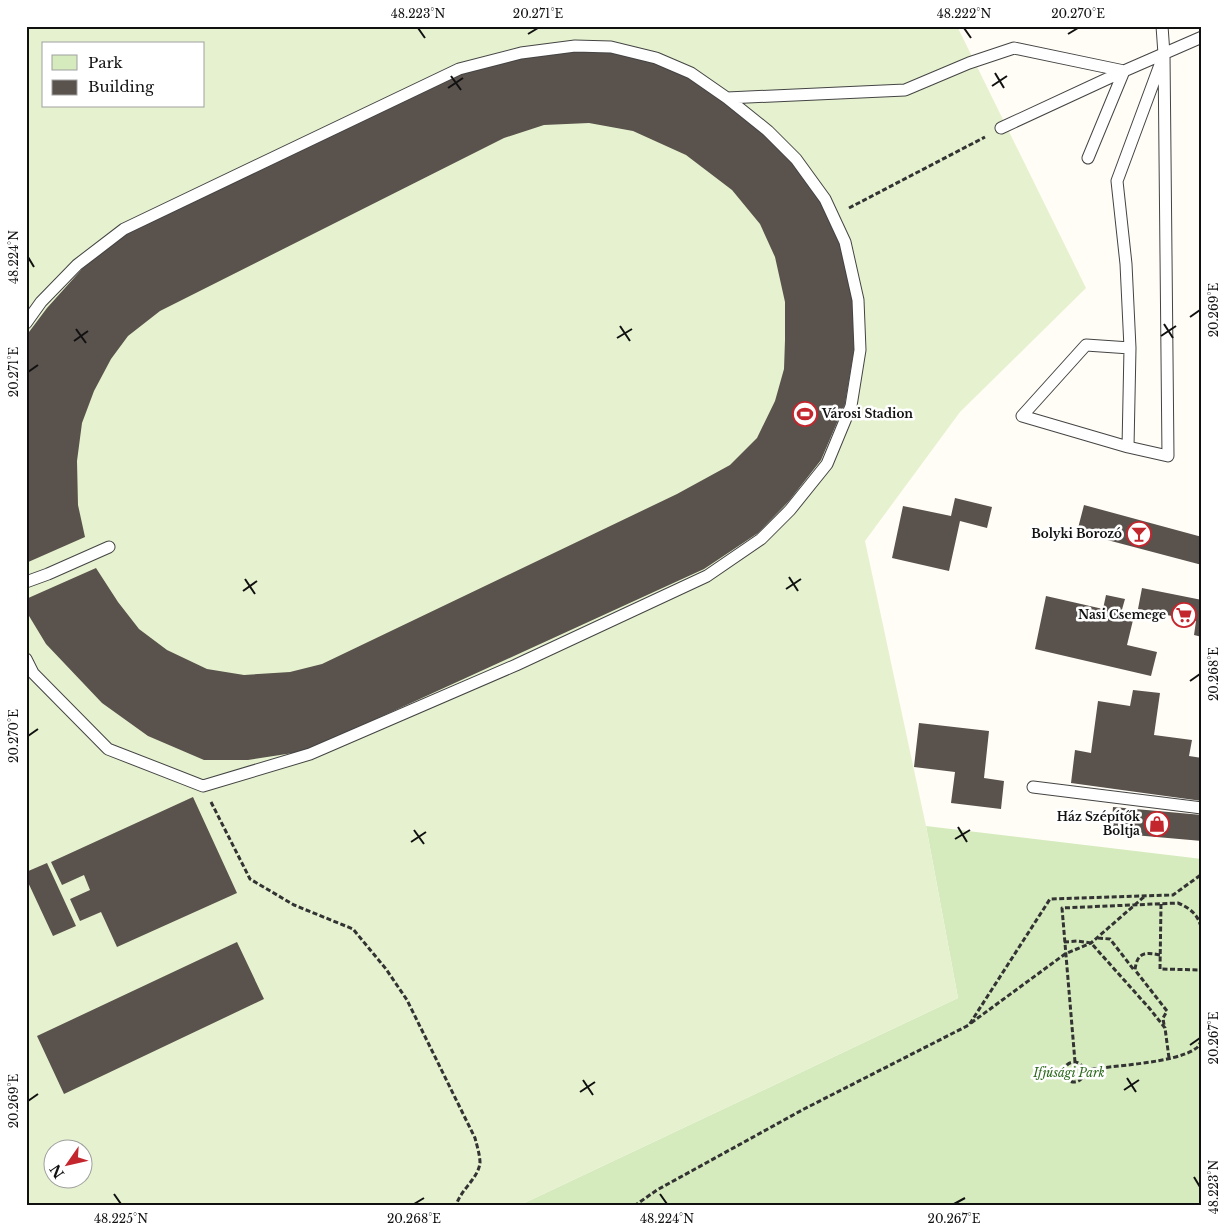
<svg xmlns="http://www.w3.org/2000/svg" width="1228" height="1232" viewBox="0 0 1228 1232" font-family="'Libre Baskerville',serif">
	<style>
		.green { fill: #d5ebbd }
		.pitch { fill: #e6f2cf; fill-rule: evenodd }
		.building { fill: #5a524d }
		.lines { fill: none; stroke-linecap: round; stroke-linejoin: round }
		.service-casing { stroke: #444; stroke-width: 13 }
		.path { stroke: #333; stroke-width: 3; stroke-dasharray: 5 2.5; stroke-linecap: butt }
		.service { stroke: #fff; stroke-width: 11 }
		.ticks { fill: none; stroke: #111; stroke-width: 2 }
		.labels { text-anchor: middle; stroke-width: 5; stroke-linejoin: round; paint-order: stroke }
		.poi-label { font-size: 12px; font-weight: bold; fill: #111; stroke: #fff; text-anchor: end }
		.park-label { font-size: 12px; font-style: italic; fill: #2f6b1f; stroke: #fff }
		.neatline { fill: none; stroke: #111; stroke-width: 2 }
		.ticks-label { font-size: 12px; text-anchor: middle; fill: #111 }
	</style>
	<rect width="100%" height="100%" fill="#fffdf5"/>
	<path class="green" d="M926,826L1202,859V1206H518L958,998Z"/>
	<path class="pitch" d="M26,26H957L1086,288L960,412L865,541L926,826L958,998L518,1206H26ZM44,44H204V106H44ZM52,1150H82V1180H52Z"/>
	<path class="building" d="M575,48L611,50L655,60L688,77L726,100L794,162L821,201L840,245L853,301L854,350L845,404L821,460L789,501L758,533L704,569L306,751L248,760H204L148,736L102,703L46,644L26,611V599L96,568L118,602L139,629L167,650L207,669L244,675L290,672L322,664L677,494L730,465L757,438L775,401L784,369L785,340V302L775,257L760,224L732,190L686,155L633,131L589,123L544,125L504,138L160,311L128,336L111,359L94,391L82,423L77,461L78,505L85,537L26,563V336L47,308L82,269L126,231L460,72L522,56Z
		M955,498L992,507L987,528L960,521L949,571L892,558L903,506L951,516Z
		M1084,505L1202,537V565L1077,532Z
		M1142,588L1202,600V637L1194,635L1196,621L1138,609Z
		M1106,595L1125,599L1121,613L1134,616L1127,645L1157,652L1151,676L1035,649L1046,596L1103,609Z
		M1133,690L1160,693L1154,735L1192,740L1189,756L1202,758V801L1071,783L1075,750L1091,753L1098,701L1130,706Z
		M919,723L989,731L984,778L1004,781L1001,809L951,803L955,772L914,767Z
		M193,797L237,893L117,947L101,912L80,921L70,899L90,890L84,875L62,885L51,862Z
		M1113,807L1202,815V841L1111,833Z
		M47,863L76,926L53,936L26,878V872Z
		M237,942L264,999L64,1094L37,1036Z"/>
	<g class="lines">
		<defs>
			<path id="service" d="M1162,26L1164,54L1168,456L1128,447L1022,416L1086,345L1130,348L1126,264L1117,181L1164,54
				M727,98L905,90L969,63L1014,48L1124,71L1202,37
				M1001,128L1124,71
				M1088,158L1124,71
				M26,323L41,302L77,265L124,229L459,69L521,53L575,46L611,47L656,58L691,73L727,98L768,131L796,159L825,199L845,242L858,300L860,350L851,406L827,464L790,510L761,539L707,576L516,665L310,754L203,786L108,749L33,673L26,659
				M1128,447L1130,348
				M26,582L48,574L109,547
				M1033,787L1202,808"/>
		</defs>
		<use href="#service" class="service-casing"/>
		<path class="path" d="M849,208L985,137
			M211,802L250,879L294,905L353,929L386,969L407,1000L475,1138C477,1146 480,1155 480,1163C478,1179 460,1190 456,1206
			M1161,904L1160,969L1202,970
			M1098,938L1110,939L1134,970
			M1064,942L1078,941L1091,943L1150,1009L1165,1028L1169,1058
			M1160,955C1145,952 1137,952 1135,970L1167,1011L1163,1018L1164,1025
			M971,1023L1065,954L1091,943L1145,896
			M1064 1072a10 10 0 1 1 20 0a10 10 0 1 1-20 0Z
			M1075,1062L1062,908L1178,903C1209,916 1201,937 1202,966
			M1084,1070C1111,1066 1175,1063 1195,1049C1199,1047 1200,1043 1202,1039
			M634,1206L657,1190L804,1109L969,1025L1050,899L1173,895L1202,874
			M1174,1206L1202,1205"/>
		<use href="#service" class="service"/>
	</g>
	<path class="ticks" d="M418,28L425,38M964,28L971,38M528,34L538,28M1068,34L1078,28M995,73L1004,88M451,76L461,90M992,86L1007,76M448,88L463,78M28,257L34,267M1190,317L1200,310M1164,324L1173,338M620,326L630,341M76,329L86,343M1161,336L1176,326M617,338L632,329M74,341L88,331M28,372L38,365M789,577L798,591M245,579L255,594M786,589L801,579M243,591L257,581M1190,681L1200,674M28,736L38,729M958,827L967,842M414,830L424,844M955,839L970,830M411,842L426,832M1190,1045L1200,1038M1127,1078L1136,1092M583,1080L593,1095M1124,1090L1139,1080M580,1092L595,1082M28,1101L38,1094M1194,1177L1200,1187M114,1194L121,1204M660,1194L667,1204M414,1204L424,1198M954,1204L965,1198"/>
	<defs>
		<symbol id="stadium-ring" viewBox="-11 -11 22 22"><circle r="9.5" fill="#fff" stroke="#c4262e" stroke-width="1.5"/><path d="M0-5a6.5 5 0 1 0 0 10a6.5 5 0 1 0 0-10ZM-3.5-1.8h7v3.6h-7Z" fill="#c4262e"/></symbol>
		<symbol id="bar-ring" viewBox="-11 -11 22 22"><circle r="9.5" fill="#fff" stroke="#c4262e" stroke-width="1.5"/><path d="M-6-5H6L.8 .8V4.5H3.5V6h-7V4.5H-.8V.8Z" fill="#c4262e"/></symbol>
		<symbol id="supermarket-ring" viewBox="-11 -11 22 22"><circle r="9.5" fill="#fff" stroke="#c4262e" stroke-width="1.5"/><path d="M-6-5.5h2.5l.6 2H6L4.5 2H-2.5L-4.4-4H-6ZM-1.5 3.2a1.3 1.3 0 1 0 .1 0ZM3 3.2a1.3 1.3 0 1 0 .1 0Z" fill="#c4262e"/></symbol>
		<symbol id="shop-ring" viewBox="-11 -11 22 22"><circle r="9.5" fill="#fff" stroke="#c4262e" stroke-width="1.5"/><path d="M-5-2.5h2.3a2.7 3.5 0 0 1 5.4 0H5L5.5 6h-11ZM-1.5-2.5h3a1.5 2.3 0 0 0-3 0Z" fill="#c4262e"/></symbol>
	</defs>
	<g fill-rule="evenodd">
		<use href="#stadium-ring" x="791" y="400" width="28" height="28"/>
		<use href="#bar-ring" x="1125" y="520" width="28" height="28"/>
		<use href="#supermarket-ring" x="1170" y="601" width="28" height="28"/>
		<use href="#shop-ring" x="1143" y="810" width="28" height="28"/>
	</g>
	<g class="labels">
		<g class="poi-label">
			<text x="822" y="418" text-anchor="start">Városi Stadion</text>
			<text x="1122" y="538">Bolyki Borozó</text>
			<text x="1166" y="619">Nasi Csemege</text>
			<text x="1140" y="821">Ház Szépítők<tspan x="1140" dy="14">Boltja</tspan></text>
		</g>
		<g class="park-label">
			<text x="1069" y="1077">Ifjúsági Park</text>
		</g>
	</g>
	<rect width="1228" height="1232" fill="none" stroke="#ffffff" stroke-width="55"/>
	<rect x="42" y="42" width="162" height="65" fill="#ffffff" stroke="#a0a0a0"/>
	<rect x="52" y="55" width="25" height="15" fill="#d5ebbd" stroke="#a0a0a0"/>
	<text x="88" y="68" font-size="15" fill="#111111">Park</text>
	<rect x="52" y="80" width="25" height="15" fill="#5a524d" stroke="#a0a0a0"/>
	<text x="88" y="92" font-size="15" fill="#111111">Building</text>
	<g transform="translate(68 1164) rotate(236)"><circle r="24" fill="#ffffff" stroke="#a0a0a0"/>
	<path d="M0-4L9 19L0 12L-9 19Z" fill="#c4262e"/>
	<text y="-8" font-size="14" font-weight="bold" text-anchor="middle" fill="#111111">N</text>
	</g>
	<rect x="28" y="28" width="1172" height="1176" class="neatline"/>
	<g class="ticks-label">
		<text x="418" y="18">48.223°N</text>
		<text x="538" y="18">20.271°E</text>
		<text x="964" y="18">48.222°N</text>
		<text x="1078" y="18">20.270°E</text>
		<text transform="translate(14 257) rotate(-90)" y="4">48.224°N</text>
		<text transform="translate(1214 310) rotate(-90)" y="4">20.269°E</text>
		<text transform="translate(14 372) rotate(-90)" y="4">20.271°E</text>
		<text transform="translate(1214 674) rotate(-90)" y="4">20.268°E</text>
		<text transform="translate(14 736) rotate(-90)" y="4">20.270°E</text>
		<text transform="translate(1214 1038) rotate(-90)" y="4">20.267°E</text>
		<text transform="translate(14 1101) rotate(-90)" y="4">20.269°E</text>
		<text transform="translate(1214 1187) rotate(-90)" y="4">48.223°N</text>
		<text x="121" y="1223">48.225°N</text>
		<text x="414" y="1223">20.268°E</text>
		<text x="667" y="1223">48.224°N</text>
		<text x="954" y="1223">20.267°E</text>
	</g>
</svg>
